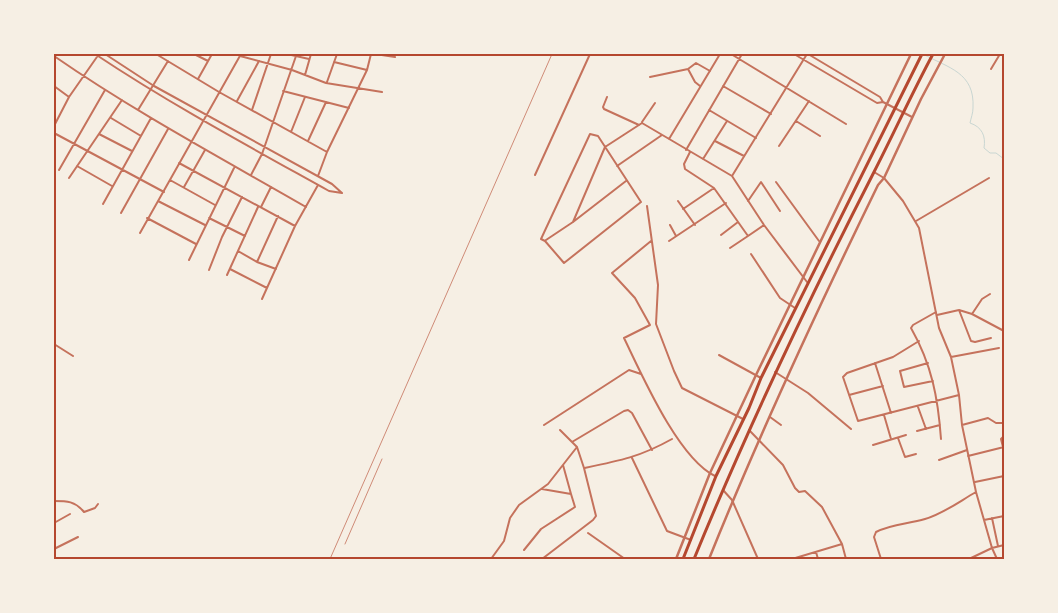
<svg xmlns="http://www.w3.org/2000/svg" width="1058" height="613" viewBox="0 0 1058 613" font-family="'Source Serif 4',serif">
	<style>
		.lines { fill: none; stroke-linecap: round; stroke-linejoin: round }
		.stream { stroke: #c9d6d2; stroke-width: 1 }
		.minor { stroke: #c5725c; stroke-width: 2 }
		.tertiary { stroke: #c5725c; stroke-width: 2.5 }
		.primary { stroke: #b5482f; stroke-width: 3 }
		.rail { stroke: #cf8b77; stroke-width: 1 }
		.neatline { fill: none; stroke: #b5482f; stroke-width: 2 }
	</style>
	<rect width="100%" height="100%" fill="#f6efe4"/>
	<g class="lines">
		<path class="stream" d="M923,54C948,68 975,72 973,108C973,113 971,118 970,123C982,127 986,136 984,148L990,153H996L1004,159"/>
		<path class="minor" d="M95,54C170,104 250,147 329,191L342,193
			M105,54L154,86L332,184L342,193
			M156,54L219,92L327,152
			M194,54L208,61
			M287,54L309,59
			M375,54L395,57
			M731,54L846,124
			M794,54L877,103L883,102
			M808,54L880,97L883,102L912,117
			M54,56C135,112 221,158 306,207
			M240,56L292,70L326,83L382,92
			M334,62L367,70
			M991,69L1000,54
			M305,75L311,54
			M650,77L688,69
			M198,79L212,54
			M327,82L337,54
			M54,86L69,97
			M700,86L695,82L688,69L696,63L710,71
			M723,86L771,114
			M283,91L349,108
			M607,97L603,107L604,109L639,125
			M237,101L259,61
			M138,110L168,61
			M252,110L271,54
			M709,110L756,138
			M111,118L141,136
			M796,121L820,136
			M642,122L655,103
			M54,126L69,97L99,54
			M291,132L305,97
			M54,133L164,192
			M99,134L132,151
			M590,134L598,136L641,202L564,263L545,241L541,239Z
			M669,139L720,54
			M308,141L326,102
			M715,141L744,156
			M779,146L809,101
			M686,150L742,54
			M690,152L684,164L685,169L714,188L748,236L764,225
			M703,159L727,121
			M179,163L295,226
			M77,166L112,186
			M617,166L662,135
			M59,170L105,90
			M874,172L884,178L903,201L919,228L939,328L951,357L959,395L962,425L976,492L992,548L997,559
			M251,175L262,154L296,56
			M535,175L590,54
			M318,176L327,152L367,70L371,54
			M732,176L807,54
			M69,178L122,100
			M170,180L215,205
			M776,182L819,241
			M184,187L205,150
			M158,201L205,225
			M678,201L695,225
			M748,201L761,182L780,211
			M103,204L151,118
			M647,206L658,285L656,324L674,371L682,388L743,419
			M261,207L271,187
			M683,209L714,188
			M121,213L168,129
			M147,218L196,244
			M209,218L245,236
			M916,221L989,178
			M573,222L605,147L642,123L732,176L764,225L807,282
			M670,225L676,236
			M140,233L241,54
			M721,235L738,222
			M546,240L573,222L626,181
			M651,241L612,273L635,298L650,325L624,338C642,375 678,458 715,476
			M669,241L726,203
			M730,248L748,236
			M238,251L257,262L276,269
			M751,254L780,298L795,308
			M189,260L234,168
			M257,262L278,216
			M230,269L267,288
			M209,270L222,237L242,197
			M227,275L258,207
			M262,299L295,226L318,185
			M959,310L971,341L975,342L991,338
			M936,312L913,325L911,328C932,365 938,398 941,439
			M972,314L982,299L990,294
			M937,315L959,310L972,314L1004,331
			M919,341L893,357L847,373L843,377L858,421L959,395
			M54,344L73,356
			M719,355L761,378
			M951,357L999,348
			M875,363L891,413
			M928,363L900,371L904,387L933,381
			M775,372L808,393L851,429
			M849,395L883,386
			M918,407L926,429
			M884,415L891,439
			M770,417L781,425
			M544,425L629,370L641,374
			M962,425L988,418L996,423H1004
			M560,430L577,447L584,468
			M749,430L783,465L795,488L799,492L805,491L822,507L842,544
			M917,431L940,425
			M898,438L905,457L916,454
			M572,442L624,411L628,410L632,413L652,450
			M873,445L906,435
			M1003,447L1001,439L1004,436
			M968,456L1004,447
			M632,458L667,531L691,540
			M939,460L967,450
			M563,465L571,494
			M975,482L1004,476
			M723,490L732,500L758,559
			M54,501C67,501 75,501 84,512L95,508L98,504
			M992,518L998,546
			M984,520L1004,516
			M54,523L70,514
			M588,533L625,559
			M54,549L78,537
			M524,550L541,529L575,507L571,494L542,489
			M816,552L818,559
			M491,559L504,541L510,518L519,505L548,484L577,447
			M542,559L593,520L596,516L584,468C619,461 640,457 672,439
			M792,559L842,544L846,559
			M881,559L874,537L876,532C891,524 908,524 925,519C943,514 960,501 976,492
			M969,559L992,548L1004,545"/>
		<path class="tertiary" d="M676,559L710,473L756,375L911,54
			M709,559C760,432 818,308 878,185L884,178L921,99L945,54"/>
		<path class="primary" d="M683,559L716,476L749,408L761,378L922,54
			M694,559C748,427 809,299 874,172C894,133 912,93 933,54"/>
		<path class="rail" d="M345,544L382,459
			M330,559L552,54"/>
	</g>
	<rect width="1058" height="613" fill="none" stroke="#f6efe4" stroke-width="110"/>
	<rect x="55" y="55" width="948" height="503" class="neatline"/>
</svg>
